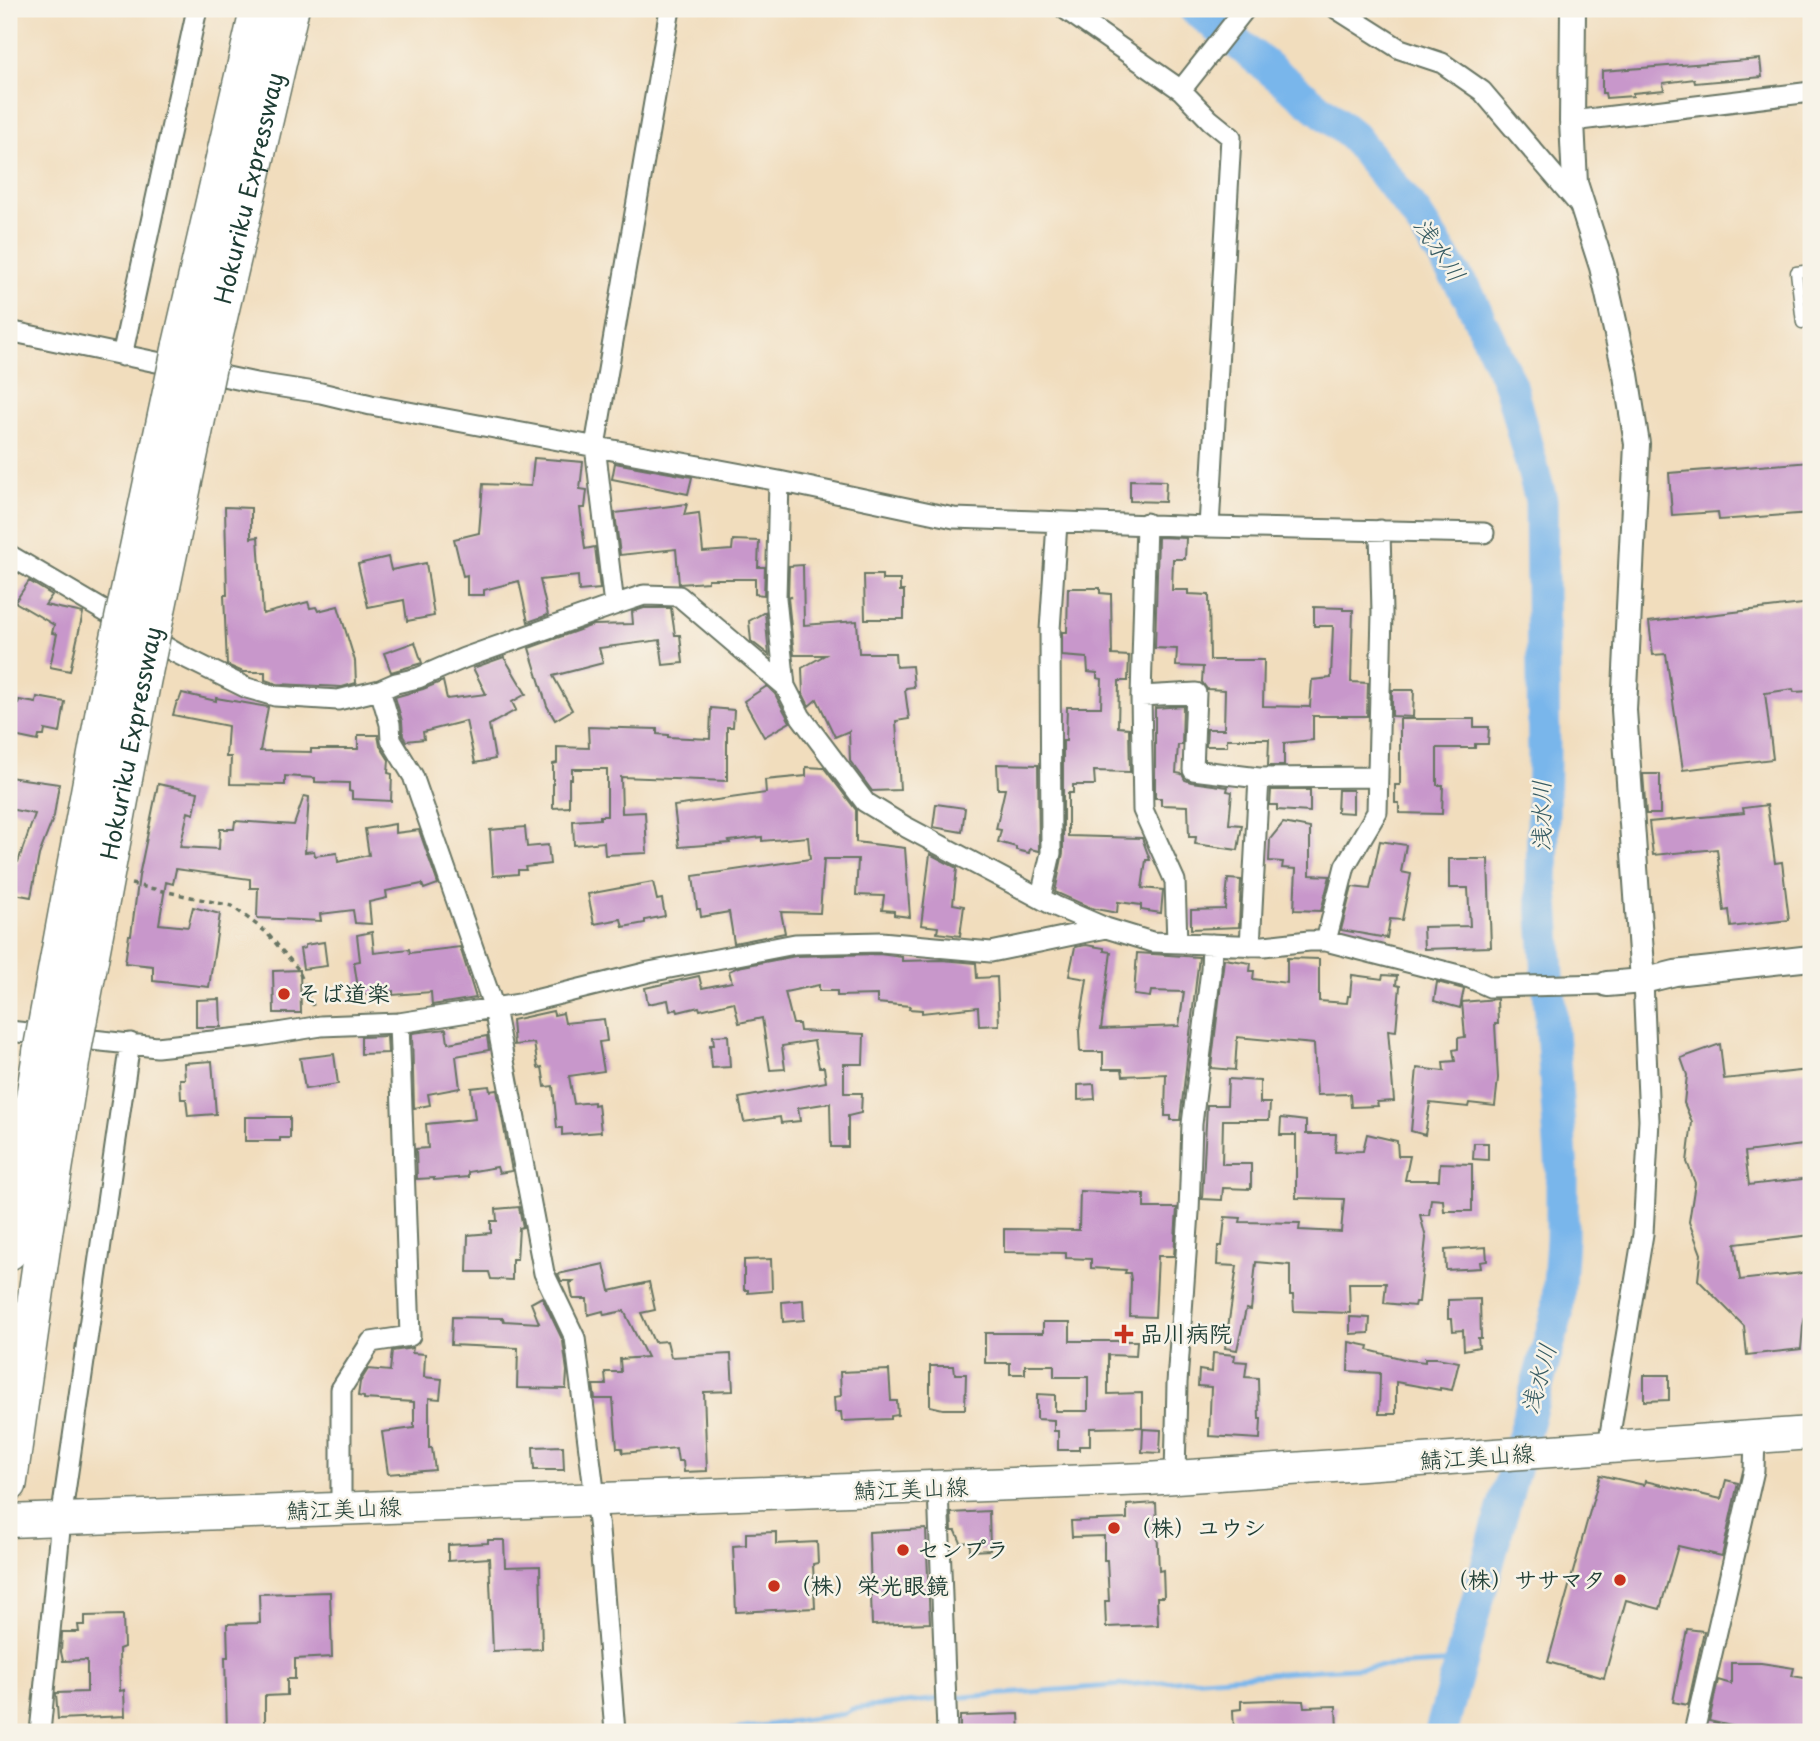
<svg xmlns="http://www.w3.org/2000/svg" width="1820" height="1741" viewBox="0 0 1820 1741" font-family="'Playpen Sans','Klee One',sans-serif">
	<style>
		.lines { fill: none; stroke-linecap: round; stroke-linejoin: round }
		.stream { stroke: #79b6eb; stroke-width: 5 }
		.river { stroke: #79b6eb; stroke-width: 33 }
		.building { fill: #c897cb }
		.service-casing { stroke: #687564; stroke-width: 13 }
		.minor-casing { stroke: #687564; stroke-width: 23 }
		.tertiary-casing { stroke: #687564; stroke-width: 28 }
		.primary-casing { stroke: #687564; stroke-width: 35 }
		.motorway-casing { stroke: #687564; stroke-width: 38 }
		.path { stroke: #687564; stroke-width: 3.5; stroke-dasharray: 5 5; stroke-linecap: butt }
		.service { stroke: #fff; stroke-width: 10 }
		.minor { stroke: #fff; stroke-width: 19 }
		.tertiary { stroke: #fff; stroke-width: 24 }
		.primary { stroke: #fff; stroke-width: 32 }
		.motorway { stroke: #fff; stroke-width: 35 }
		.motorway-bridge-casing { stroke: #687564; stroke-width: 38; stroke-linecap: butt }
		.motorway-bridge { stroke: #fff; stroke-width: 35 }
		.poi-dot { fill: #c8321e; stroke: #f7f3e8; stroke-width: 2.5 }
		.labels { text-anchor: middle; stroke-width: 5; stroke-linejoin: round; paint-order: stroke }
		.street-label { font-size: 23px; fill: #1f3d34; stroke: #f7f3e8 }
		.poi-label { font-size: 23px; font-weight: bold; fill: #1f3d34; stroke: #f7f3e8; text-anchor: start }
		.water-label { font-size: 24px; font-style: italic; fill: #365b62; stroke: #f7f3e8 }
	</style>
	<rect width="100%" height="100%" fill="#f7f3e8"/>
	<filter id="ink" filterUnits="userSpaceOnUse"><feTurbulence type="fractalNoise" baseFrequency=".0143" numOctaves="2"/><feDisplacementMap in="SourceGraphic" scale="14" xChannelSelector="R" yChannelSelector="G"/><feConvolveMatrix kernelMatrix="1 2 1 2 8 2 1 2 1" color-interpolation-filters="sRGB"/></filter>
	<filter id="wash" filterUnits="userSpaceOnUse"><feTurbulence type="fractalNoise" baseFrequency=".00686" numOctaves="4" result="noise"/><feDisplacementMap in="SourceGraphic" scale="28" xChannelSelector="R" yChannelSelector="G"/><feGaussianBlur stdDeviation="1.57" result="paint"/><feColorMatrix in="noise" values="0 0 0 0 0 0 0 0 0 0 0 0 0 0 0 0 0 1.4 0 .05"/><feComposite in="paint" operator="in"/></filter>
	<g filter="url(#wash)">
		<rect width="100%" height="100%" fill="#f1ddbd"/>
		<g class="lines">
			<path class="stream" d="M950,1698L1320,1670L1460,1662
				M718,1732L844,1714L852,1709L940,1699"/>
			<path class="river" d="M1195,9L1353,136L1415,213L1470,298L1510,385L1541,500L1544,759L1542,889L1562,1172V1238L1557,1314L1441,1732"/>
		</g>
		<g id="blocks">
			<path class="building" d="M1760,59L1762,77L1695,83L1694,79L1663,83L1664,90L1633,93V96L1606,98L1605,93H1602V71Z
				M534,458L583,462L580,489L587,490L585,508H580L585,549L595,547L600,589L579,591L578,576L540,580L548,615L528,622L519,581L484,590V595H467V575L463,576L454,539L479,533L483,484L531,486Z
				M1811,462V513L1719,520L1718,512L1672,515L1669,473Z
				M615,463L692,477L688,494L612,479Z
				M1130,480L1166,481L1165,502L1130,501Z
				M687,504L684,515L699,513L703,552L732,550L733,540L759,541L758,567H765L764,595L755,594V579H708V582L679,584L676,549L620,555L615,513Z
				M225,507L251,508V538L258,537L263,614L308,602L310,608L316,607L318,611L338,606L355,661L356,683L342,687L277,684L265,680V672H243L227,665L224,595H227Z
				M1158,537L1186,538L1185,559H1173L1172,590H1188V594L1209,595L1210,660H1264L1263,706L1310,707L1312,680L1331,678L1333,626H1314V607L1343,608V610H1353L1351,682L1368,683L1367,716H1313V740L1284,743V766H1268L1269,739H1227V746H1206L1207,729H1224L1225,690L1207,689L1202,682L1203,667L1176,666L1177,649L1155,648Z
				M388,557L391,570L426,563L434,616L407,621L404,600L368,607L358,564Z
				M803,565L804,625L857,621L859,653H895L896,667L912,666L914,687L906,688L905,690L909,719L896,721L900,790L872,791L850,761L849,731L835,737L817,699L809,706L803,694L802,668L825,655H794L788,598L792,597L788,596L789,566Z
				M864,575H882V580H900V591H904V619H865Z
				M29,581L52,595L45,605L83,613L70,671L50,667L57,634L52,633L54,625L15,602Z
				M1068,588H1100V593L1111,594L1112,655L1129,656L1128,681H1119L1118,727L1129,728L1130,772L1094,771L1095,785H1073V793H1068V836L1142,838L1150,860H1146L1142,888L1163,890L1161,913L1141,910V905L1118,902L1117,913L1091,908L1055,892L1063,853V741H1066L1067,707H1101L1102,679L1097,678V673L1088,672L1087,658L1062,656V632H1067Z
				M1811,603V691L1794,692L1793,689L1765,693L1773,759L1683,770L1666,654L1653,655L1649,622Z
				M644,608H671L675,635H680L683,663L663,665L660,640L599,648L603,663L553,676L572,710L555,720L547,706L529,648L593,625L633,624L632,612Z
				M765,612L769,655L751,641L749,621Z
				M415,642L422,663L391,672L384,653Z
				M504,657L526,694L512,702L516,710L489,725L495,759L475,763L466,721L423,732L424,739L406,741L403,736L402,721L395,697L423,689L443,681L447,699L486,694L473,668Z
				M767,686L775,694L790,722L764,737L744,701Z
				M1392,690H1414L1413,717L1392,716Z
				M182,693L216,701V698L268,707L260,751L311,752V749H358V735H378L380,746L389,760L388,773L392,774L391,801L352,799V792L349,791V783L315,782V778L285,776V785L230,784L231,757H226L228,726L173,715L177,701H179Z
				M37,697L65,702L60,733L45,730L44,736H39L38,741L9,735V701L18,704L19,700L36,703Z
				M1183,706L1182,745H1178L1176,773L1182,774L1185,780L1191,782L1228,787L1227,791L1232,792L1229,824L1242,825L1238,850L1195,844L1196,837H1189L1188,806L1161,805V798H1155V708Z
				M711,708L734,710L733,727H727V781L621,777L622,813L645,812L647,853L605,855L604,842L574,845L573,821L600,819V816H607V769H572V779H569V807L553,808V764L557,763V747L589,748L588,727L657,729V734L668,735V737L710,739Z
				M1400,719H1474V727H1489L1488,744H1475V748H1437V785H1443L1442,814L1399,813V803H1395V785H1400Z
				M997,764L1038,765L1039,851L1030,849L1029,853L1016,850V847L998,842L1001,830L996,829L1005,789H998Z
				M806,767L824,768L856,810V842L905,848L910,917L894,915V911L882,910L884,896L856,895L858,859H824L820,913L781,912L785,933L734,943L729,912L701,917L700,909H697L693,876L810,859L808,837L762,841V837L729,841L730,843L679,847L674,806L766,793L765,780L806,776Z
				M1643,774H1660V814H1646Z
				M9,777L59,784L54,816L39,855L31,897L9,893V861L18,862L35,814L9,809Z
				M158,784L198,792L194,814L188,812L180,847L219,849L220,829H234L235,821L294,825L304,796L309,797L305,852L314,851L315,856L337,853L338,862L369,855L365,829L395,824V833L419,830L438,884L424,889L422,884L386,891L387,898L369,902L371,924L355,923L353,910L320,914L321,921L257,918L258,888H250V879L176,869L173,884L166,882L159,924L188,927L193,907L220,914L209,987L153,981V966L125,963L129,935H131L139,876Z
				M1271,790H1310V812L1277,810V805H1270Z
				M1338,790H1353V813L1337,812Z
				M936,804L965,808L962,832L933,827Z
				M1767,805L1775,863L1782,862L1789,920L1731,927L1729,910L1724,911L1717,849L1653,855L1649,822L1744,813L1743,808Z
				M1283,823L1310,828V875L1330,876L1321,911L1294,910L1296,869L1282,868L1283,862L1269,861L1270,839Z
				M525,827L527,847L548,845L550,864L525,867L526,870H518V874L493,876L490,830Z
				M1380,841L1406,845L1401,872L1411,874L1402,920L1390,919L1387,938L1341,930L1352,887L1370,889Z
				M930,854L957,868L953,904L964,906L960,936L937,933L938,927L921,925Z
				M1449,859H1488L1491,947L1424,949L1423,927L1470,926L1468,888H1449Z
				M1228,879L1241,880L1239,927L1191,929V910L1225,909Z
				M653,882L657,900L662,899L665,916L645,920V923L623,927L621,919L594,924L588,894Z
				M372,932L374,953L409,949L410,953L460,947L476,998L432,1005L431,992L393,995V991L359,995L354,962L360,961L357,935Z
				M324,942L327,966L303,969L300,949L305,948V945Z
				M1086,945L1104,948V951L1111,952L1101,1029L1179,1026L1184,992L1151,991L1150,997L1134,995L1137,953L1199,957L1180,1120H1171V1116H1165L1166,1074L1123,1076L1122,1069H1103V1052H1080L1079,1031L1087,979L1069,976L1075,947Z
				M879,954L902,957V961L942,960L976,963L977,978L997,977L999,1025L979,1026L978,1007L922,1013V1010L909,1009L910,1006L877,1003V995L837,996V991H819V985L785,992L793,1024H799L800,1031L864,1034L863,1064H844V1093H862L861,1113L848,1116V1147H831L830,1103L798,1108L800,1121L781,1123L780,1117L744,1122L739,1098L826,1082L824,1067H819L814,1041L782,1046L785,1069L770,1070L762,1018L739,1023L734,1002L700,1010L699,1007L678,1012L677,1009L670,1011L668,1000L648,1004L645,988L699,976L702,988L732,982L729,971L738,967L796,956Z
				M1287,958L1319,959V1001L1347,1003L1348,996H1350L1352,975L1382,979L1383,975L1397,976L1396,985L1400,986L1396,1031L1388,1030L1394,1101L1377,1102L1378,1106L1351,1107L1350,1094L1317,1095L1314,1044L1237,1037L1235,1070L1211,1068L1224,959L1251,963L1250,971H1254L1253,979L1287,983Z
				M300,970L301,1013H274L273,971Z
				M1437,982L1464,989L1460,1008L1434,1001Z
				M220,999L221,1027H196V1000Z
				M1497,999L1498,1024H1495L1498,1078L1495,1106L1469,1103L1468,1107L1430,1103L1425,1135L1411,1131L1417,1068L1444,1071L1443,1062L1455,1061L1453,1050L1458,1049V1038L1465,1037L1462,1002Z
				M553,1011L554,1015L563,1013L565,1023L604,1019L607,1041L599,1042L604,1071L569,1076L574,1104L594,1102V1105L598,1104L601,1132L562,1135V1128H557L553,1086L545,1087L542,1067L538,1068L534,1043L514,1045L512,1020Z
				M446,1029L448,1043L487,1036L489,1050L456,1056L460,1088L428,1094L430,1105L414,1108L412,1033Z
				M728,1035L730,1067L712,1068L710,1045H714L713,1036Z
				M387,1036L388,1053L361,1054V1037Z
				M1720,1044L1724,1079L1809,1070L1811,1074V1144L1745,1152L1749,1185L1811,1178V1235L1735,1244L1740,1280L1811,1272V1291L1803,1326L1801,1349L1747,1355L1744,1326L1698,1280L1701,1254L1689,1222L1695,1183L1687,1162L1692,1122L1684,1103L1687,1075L1681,1058Z
				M334,1054L338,1084L305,1089L300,1058Z
				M212,1061L216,1114L188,1116L186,1099H181L180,1079H185L184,1063Z
				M1228,1079L1260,1081V1103H1270L1269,1120H1223L1222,1164H1251V1189L1223,1188L1222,1200L1202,1199L1207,1105H1227Z
				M1094,1084L1095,1099L1078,1100V1085Z
				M489,1086L490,1091L497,1090L512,1171L499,1173L497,1167L468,1172V1177L434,1180V1178L417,1179L416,1149L428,1148L426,1124L475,1119L471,1088Z
				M245,1117H290V1138H280V1141H245Z
				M1281,1118L1306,1121V1134H1336L1335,1152L1363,1151L1367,1134L1397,1141L1398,1156H1410L1405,1180H1439L1440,1163L1472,1164V1211H1444L1443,1200L1431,1199L1429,1215H1420L1426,1238L1419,1302H1415L1414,1306L1384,1303L1386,1283H1349L1350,1313L1294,1311L1293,1295H1290V1265L1256,1262L1251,1310L1246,1309L1237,1350L1225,1348L1237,1266L1217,1265L1218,1246H1222L1225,1217L1241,1218L1240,1222L1300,1223L1299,1230L1341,1232L1344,1199L1296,1198V1135H1280Z
				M1474,1143H1488V1160L1473,1159Z
				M1080,1191L1144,1194V1208H1177L1174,1256H1158L1155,1317L1130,1316L1131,1280L1130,1273H1125L1126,1270L1091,1268V1259L1066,1258V1253L1004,1252V1229L1079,1230Z
				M519,1207L523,1227L519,1228L517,1259H512V1280L491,1279L489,1272H467L468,1235L491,1233V1221H497L496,1209Z
				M1486,1247L1487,1261L1480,1262L1481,1268L1446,1270L1445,1250Z
				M771,1259L772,1291L748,1293V1290H744V1260Z
				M604,1264L610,1291L649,1282L655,1310L641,1313L654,1342L667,1341L671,1357L731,1354L733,1391L704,1392L707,1471L684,1472L683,1461H678L676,1448L623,1453L622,1448H617L613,1399H595L593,1385H606L605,1372H621L620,1359L647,1357L624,1311L604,1315L603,1311L588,1315L587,1299H573L570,1283L575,1281H561L558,1274Z
				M542,1297L563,1341L567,1371L566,1389L517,1388L518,1348L451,1345L452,1317L503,1318L504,1321L539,1323L531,1303Z
				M1480,1299L1481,1338H1478L1479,1347L1464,1350L1463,1330L1453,1331L1452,1319H1448V1300Z
				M803,1300L804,1320L783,1322L782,1302Z
				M1350,1317L1370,1318L1369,1333L1350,1334Z
				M1043,1322H1070V1341H1137L1136,1356L1108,1355V1394L1142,1393V1427L1090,1428V1446H1079V1450H1058V1431H1054V1420L1037,1419V1394L1055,1395V1411H1088V1377H1054V1365H1025V1374H1010V1363H985V1333H1043Z
				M1349,1342L1369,1346L1368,1350L1408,1360L1425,1362V1358H1437L1459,1362L1452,1390L1440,1388V1390L1396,1382V1414H1379L1380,1373L1348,1371Z
				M413,1348L412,1353L425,1354L424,1377L442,1379L440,1399L429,1398V1448H432L435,1470L388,1474L382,1432L414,1428V1402L364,1399V1397L358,1396L360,1382L368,1369L390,1371L392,1351Z
				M1213,1353L1235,1355L1234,1361L1247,1362L1245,1377L1258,1378L1259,1419H1261L1260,1439L1209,1436L1211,1387L1198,1386L1199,1370L1212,1372Z
				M930,1366H954L955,1374H966L965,1409H943L930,1406Z
				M889,1370L891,1401H897L898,1415L891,1416V1419L842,1421L841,1412H835L834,1397L841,1396L840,1372Z
				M1644,1375H1669V1400L1644,1401Z
				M1143,1429L1161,1430L1160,1453L1142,1452Z
				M563,1446L564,1470H534L533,1447Z
				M1600,1475L1644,1485L1645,1481L1721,1499L1726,1480L1738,1483L1722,1556L1678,1546L1660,1609L1626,1600L1604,1678L1548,1662Z
				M1156,1503L1159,1571L1163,1570L1164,1597H1157L1158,1625L1106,1627L1105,1601H1109L1107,1560H1104V1536L1072,1537L1071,1521L1127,1519V1505Z
				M989,1511L990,1550L970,1551V1542L961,1543L956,1531H952L951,1513Z
				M926,1529L930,1623L872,1625L869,1532Z
				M776,1532V1544L817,1542L818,1563L813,1564L815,1608L736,1612L733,1546L746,1545V1533Z
				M488,1540H504L505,1567L540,1566L542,1649L493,1651L489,1558L448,1561V1545L488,1543Z
				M330,1592L332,1657L295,1659V1679H287V1695L265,1696V1732H227L225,1657H228L227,1624L260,1623L259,1594Z
				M123,1615L124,1647L119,1649L120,1691L124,1690L125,1716L58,1719L56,1693L87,1692V1660L63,1661L61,1652L62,1632H79L78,1625H85V1616Z
				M1687,1629L1704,1631L1688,1705L1673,1702Z
				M1731,1663H1761L1794,1668L1792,1676L1811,1679V1732L1777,1727V1732H1745V1729L1709,1721L1718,1680L1731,1684Z
				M1272,1700L1303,1701L1304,1707L1336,1706L1337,1732H1234L1233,1710L1241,1709V1701Z
				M1019,1714L1020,1732H960V1716Z"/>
		</g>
	</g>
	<g filter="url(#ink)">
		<use href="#blocks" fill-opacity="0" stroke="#687564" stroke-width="2"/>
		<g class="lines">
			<defs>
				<path id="service" d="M1802,323L1796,272L1811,270"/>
				<path id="minor" d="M1065,9L1181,90L1210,120L1231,137L1209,527
					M1337,9L1400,49L1442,63L1482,91L1581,207
					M1181,90L1245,9
					M1572,121L1811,92
					M9,331L256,383L321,393L371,405L779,481L954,518L1209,527L1484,533
					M122,356L197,9
					M779,481L776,598L785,686
					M1146,523L1141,696L1143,810L1175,881L1177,943
					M9,555L176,653L247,688L275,696L338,700L380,690L396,683L418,678L464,658L614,605L644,595L679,596L785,686L801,717L865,802L906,827L1055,906L1106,928L1152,942L1264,946L1309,941H1326L1470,978L1490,987L1607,984
					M614,605L595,446L670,9
					M380,690L390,724L391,740L413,776L494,1008L544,1273L575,1338L599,1530L615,1732
					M1141,696L1196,693L1193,770L1259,778L1378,777
					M1041,896L1051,853L1050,630L1057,523
					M1326,941L1345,866L1377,812L1382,613L1380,530
					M1250,946L1259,778
					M9,1031L157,1047L259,1036L321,1026L399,1023L519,1004L649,972L795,944L881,942L991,952L1106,928
					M1608,1446L1643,1234L1649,1120L1643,981
					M1175,1477L1177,1383L1189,1212L1192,1124L1211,970L1212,944
					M938,1488L947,1732
					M341,1510V1389L371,1342L410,1336L399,1023
					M40,1732L61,1520L130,1043
					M1694,1732L1754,1470L1755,1436"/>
				<path id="tertiary" d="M1573,9L1572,121L1575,183L1602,267L1626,375L1637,444L1624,710L1643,981
					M1607,984L1643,981L1675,973L1811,958"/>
				<path id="primary" d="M9,1521L1147,1479L1811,1433"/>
				<g id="motorway">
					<path d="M180,347L258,9"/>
					<path id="s1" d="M211,354L291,9"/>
					<path d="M9,1252L41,1050"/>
					<path d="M9,1484L45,1230L73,1053"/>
				</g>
			</defs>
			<use href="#service" class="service-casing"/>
			<use href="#minor" class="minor-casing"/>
			<use href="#tertiary" class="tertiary-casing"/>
			<use href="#primary" class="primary-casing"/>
			<use href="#motorway" class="motorway-casing"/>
			<path class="path" d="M131,884L232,906L266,932L298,969L314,1008"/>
			<use href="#service" class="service"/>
			<use href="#minor" class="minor"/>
			<use href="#tertiary" class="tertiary"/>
			<use href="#primary" class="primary"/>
			<use href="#motorway" class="motorway"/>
			<defs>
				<g id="motorway-bridge">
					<path d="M41,1050L106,697L180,347"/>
					<path id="s2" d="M73,1053L143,680L211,354"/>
				</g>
			</defs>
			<use href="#motorway-bridge" class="motorway-bridge-casing"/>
			<use href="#motorway-bridge" class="motorway-bridge"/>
		</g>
	</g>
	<g class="poi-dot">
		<circle cx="284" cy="994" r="7"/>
		<path d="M1120.5 1323.5h7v7h7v7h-7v7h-7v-7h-7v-7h7z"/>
		<circle cx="1114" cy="1528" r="7"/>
		<circle cx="903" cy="1550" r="7"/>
		<circle cx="1620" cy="1580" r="7"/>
		<circle cx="774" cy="1586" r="7"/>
	</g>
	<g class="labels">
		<g class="street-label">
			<text dy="8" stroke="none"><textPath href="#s1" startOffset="170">Hokuriku Expressway</textPath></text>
			<text dy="8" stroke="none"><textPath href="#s2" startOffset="315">Hokuriku Expressway</textPath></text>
			<text transform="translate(1477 1457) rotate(-4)" y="8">鯖江美山線</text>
			<text transform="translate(911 1489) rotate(-2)" y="8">鯖江美山線</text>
			<text transform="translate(344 1509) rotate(-2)" y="8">鯖江美山線</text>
		</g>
		<g class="poi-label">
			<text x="298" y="1002">そば道楽</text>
			<text x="1140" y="1342">品川病院</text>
			<text x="1128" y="1536">（株）ユウシ</text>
			<text x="917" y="1558">センプラ</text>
			<text x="1606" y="1588" text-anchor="end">（株）ササマタ</text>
			<text x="788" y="1594">（株）栄光眼鏡</text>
		</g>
		<g class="water-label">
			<text transform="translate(1439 250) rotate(56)" y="8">浅水川</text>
			<text transform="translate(1542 816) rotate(-90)" y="8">浅水川</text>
			<text transform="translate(1539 1379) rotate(-74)" y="8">浅水川</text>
		</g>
	</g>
	<rect width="1820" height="1741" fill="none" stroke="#f7f3e8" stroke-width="35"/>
</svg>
